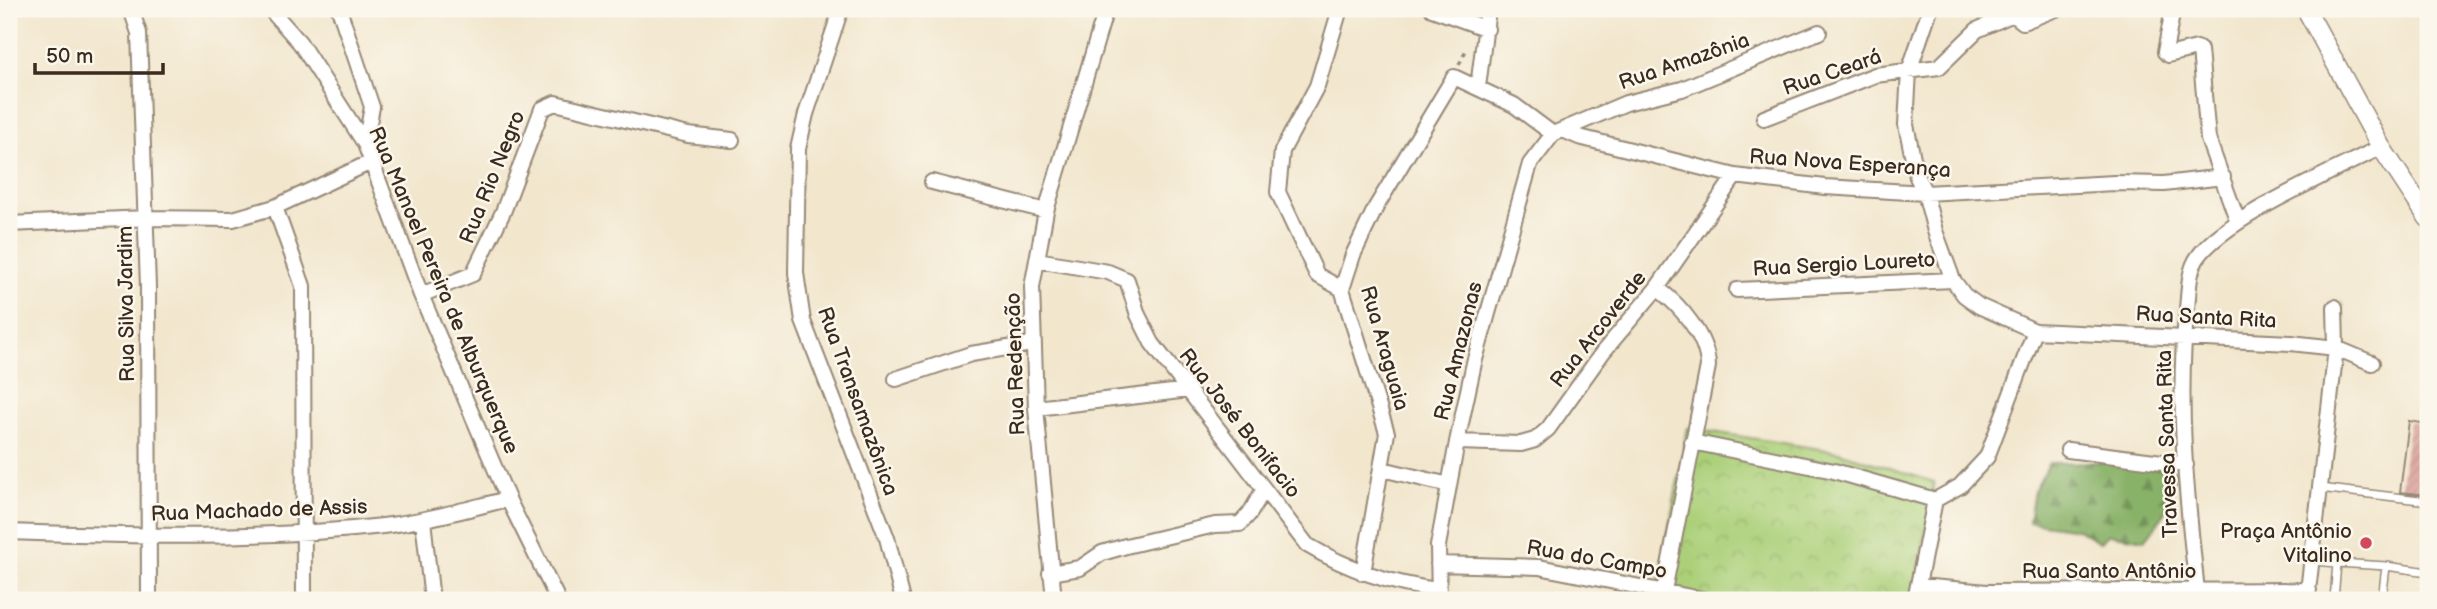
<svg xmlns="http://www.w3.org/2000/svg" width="2437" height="609" viewBox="0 0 2437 609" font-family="'Balsamiq Sans',sans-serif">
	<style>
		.forest { fill: url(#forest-firs); stroke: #626e44; stroke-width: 2 }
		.park { fill: url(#park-crowns); stroke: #747d4c; stroke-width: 2 }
		.building { fill: url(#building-hatch) }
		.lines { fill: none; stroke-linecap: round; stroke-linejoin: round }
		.service-casing { stroke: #968876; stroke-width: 10 }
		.minor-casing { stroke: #968876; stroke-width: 18 }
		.tertiary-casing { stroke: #968876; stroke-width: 21 }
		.path { stroke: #968876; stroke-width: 3.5; stroke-dasharray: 5 5; stroke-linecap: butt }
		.service { stroke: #fff; stroke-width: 7 }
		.minor { stroke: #fff; stroke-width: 14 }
		.tertiary { stroke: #fff; stroke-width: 18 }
		.poi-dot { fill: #d1495b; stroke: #fbf7ec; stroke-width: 2.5 }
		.labels { text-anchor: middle; stroke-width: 5; stroke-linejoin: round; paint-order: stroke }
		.street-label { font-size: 21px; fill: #3b2a1e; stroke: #fbf7ec }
		.poi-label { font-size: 21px; fill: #3b2a1e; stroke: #fbf7ec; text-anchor: end }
	</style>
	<defs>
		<pattern id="forest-firs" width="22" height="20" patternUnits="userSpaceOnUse" patternTransform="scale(1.75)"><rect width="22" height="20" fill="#89b269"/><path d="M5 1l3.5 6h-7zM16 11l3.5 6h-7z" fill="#719156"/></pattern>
		<pattern id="park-crowns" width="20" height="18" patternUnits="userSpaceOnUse" patternTransform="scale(1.75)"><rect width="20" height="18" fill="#acd079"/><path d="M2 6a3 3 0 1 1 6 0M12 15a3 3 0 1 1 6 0" fill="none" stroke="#95b368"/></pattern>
		<pattern id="building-hatch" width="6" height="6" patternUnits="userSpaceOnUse" patternTransform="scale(1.75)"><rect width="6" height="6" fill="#d7958f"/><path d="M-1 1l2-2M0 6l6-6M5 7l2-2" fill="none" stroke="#b07a74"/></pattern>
	</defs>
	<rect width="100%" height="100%" fill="#fbf7ec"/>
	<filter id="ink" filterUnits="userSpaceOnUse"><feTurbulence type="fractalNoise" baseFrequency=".0143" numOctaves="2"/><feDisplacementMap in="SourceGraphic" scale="14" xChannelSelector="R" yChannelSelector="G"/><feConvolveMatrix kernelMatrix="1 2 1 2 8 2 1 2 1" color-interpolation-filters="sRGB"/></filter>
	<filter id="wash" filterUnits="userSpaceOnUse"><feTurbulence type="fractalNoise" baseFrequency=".00686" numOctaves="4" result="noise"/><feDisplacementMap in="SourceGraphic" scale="28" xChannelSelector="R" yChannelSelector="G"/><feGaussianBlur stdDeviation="1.57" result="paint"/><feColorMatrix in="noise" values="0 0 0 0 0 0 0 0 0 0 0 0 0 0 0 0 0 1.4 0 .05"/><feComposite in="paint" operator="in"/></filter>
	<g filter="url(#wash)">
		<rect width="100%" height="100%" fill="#f2e6cd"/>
		<path class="forest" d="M2100,462L2175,471C2173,501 2165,516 2145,540L2109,534L2100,542L2077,529L2029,522L2034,491L2049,463Z"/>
		<path class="park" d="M1688,428L1839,452L1934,482L1916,584L1908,600H1715L1658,587Z"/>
		<g id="blocks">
			<path class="building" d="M2409,421L2428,424V495L2400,492Z"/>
		</g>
	</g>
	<g filter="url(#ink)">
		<use href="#blocks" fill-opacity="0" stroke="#968876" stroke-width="2"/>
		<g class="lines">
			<defs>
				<path id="service" d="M2320,488L2428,501
					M2313,561L2337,563
					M2386,566L2428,572
					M2334,600L2337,563L2386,566L2382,600"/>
				<path id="minor" d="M131,9L139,33L148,287L149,600
					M270,9L300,43L365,144L421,295L508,499L558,600
					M339,9L372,107L365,144
					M841,9L806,114L798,149L796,273L803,321L887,538L903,600
					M1340,9L1317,86L1282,151L1278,192L1317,275L1342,289
					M1432,9L1487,29
					M1930,9L1909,71L1906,125L1917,177L1925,193L1935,231L1953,280L1964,295L1979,306L2035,331L2291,343L2336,348L2372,363
					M2173,9L2165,52L2168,55L2197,48L2200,50L2208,139L2238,222
					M1478,87L1488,9
					M1764,118L1875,75L1939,67L1977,30L2013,14L2023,22L2056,9
					M1563,130L1579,137L1735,176L1825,187L1925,193L2115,183L2164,184L2223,177
					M932,182L1046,211
					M275,207L303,286L304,600
					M9,224L146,218L233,219L275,207L371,162
					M1037,260L1108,272L1127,280L1138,315L1152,343L1307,545C1349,570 1390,584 1438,590
					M1657,288C1680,305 1707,336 1708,366L1664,591
					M1737,290L1953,280
					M421,295L473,274L503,212L542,109L555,103L688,135L732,140
					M896,379L971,354L1032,344
					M1036,408L1189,390
					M1457,442L1521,444L1535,440L1548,429L1603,352L1657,288L1735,176
					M1692,442L1834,471L1935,500
					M2068,450L2186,465
					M1382,469L1449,485
					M423,520L432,600
					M9,532C133,536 259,540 383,526C425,521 467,509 508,499
					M1438,564L1539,567L1706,600
					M1050,573L1080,568L1102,553L1126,546L1215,525L1240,524L1250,513L1264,489
					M1363,573L1387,433L1342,289L1353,255L1376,207L1454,77L1514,105L1553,134
					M1920,586L1987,592L2309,590
					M2197,591C2187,498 2176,402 2187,308C2189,292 2188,271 2198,257C2226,217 2335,171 2381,147
					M1054,600L1036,408L1032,287L1046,211L1106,9
					M1439,600L1438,546L1457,442L1474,363L1530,164L1553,134L1626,103L1682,89L1819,32
					M1915,600L1935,500L1960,486L1987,457L2035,331
					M2307,600L2336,348L2335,307"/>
				<path id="tertiary" d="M2306,9L2381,147L2428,218"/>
			</defs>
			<use href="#service" class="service-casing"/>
			<use href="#minor" class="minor-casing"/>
			<use href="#tertiary" class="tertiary-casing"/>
			<path class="path" d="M1459,65L1466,50"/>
			<use href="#service" class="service"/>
			<use href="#minor" class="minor"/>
			<use href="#tertiary" class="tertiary"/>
		</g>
	</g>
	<circle class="poi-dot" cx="2366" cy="543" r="7"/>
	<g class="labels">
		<g class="street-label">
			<text transform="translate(1684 61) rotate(-19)" y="7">Rua Amazônia</text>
			<text transform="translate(1832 72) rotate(-19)" y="7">Rua Ceará</text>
			<text transform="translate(1850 163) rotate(4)" y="7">Rua Nova Esperança</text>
			<text transform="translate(492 177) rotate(-68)" y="7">Rua Rio Negro</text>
			<text transform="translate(1844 264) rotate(-3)" y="7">Rua Sergio Loureto</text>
			<text transform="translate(444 290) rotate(67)" y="7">Rua Manoel Pereira de Alburquerque</text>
			<text transform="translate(126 304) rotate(-91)" y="7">Rua Silva Jardim</text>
			<text transform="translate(2206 317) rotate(3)" y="7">Rua Santa Rita</text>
			<text transform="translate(1598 329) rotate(-52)" y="7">Rua Arcoverde</text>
			<text transform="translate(1385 348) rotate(74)" y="7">Rua Araguaia</text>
			<text transform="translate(1458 351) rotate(-76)" y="7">Rua Amazonas</text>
			<text transform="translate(1015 364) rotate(-92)" y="7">Rua Redenção</text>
			<text transform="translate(858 401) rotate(70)" y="7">Rua Transamazônica</text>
			<text transform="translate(1240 423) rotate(52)" y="7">Rua José Bonifacio</text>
			<text transform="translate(2167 444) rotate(-92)" y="7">Travessa Santa Rita</text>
			<text transform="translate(259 510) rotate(-2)" y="7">Rua Machado de Assis</text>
			<text transform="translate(1597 559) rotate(10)" y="7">Rua do Campo</text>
			<text x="2109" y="578">Rua Santo Antônio</text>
		</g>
		<g class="poi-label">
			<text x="2352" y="538">Praça Antônio<tspan x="2352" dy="24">Vitalino</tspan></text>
		</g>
	</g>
	<rect width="2437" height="609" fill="none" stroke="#fbf7ec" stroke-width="35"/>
	<path d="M35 63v10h128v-10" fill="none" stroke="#3b2a1e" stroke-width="3.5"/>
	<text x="46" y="63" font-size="21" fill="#3b2a1e" stroke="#fbf7ec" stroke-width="5" paint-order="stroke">50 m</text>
</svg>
